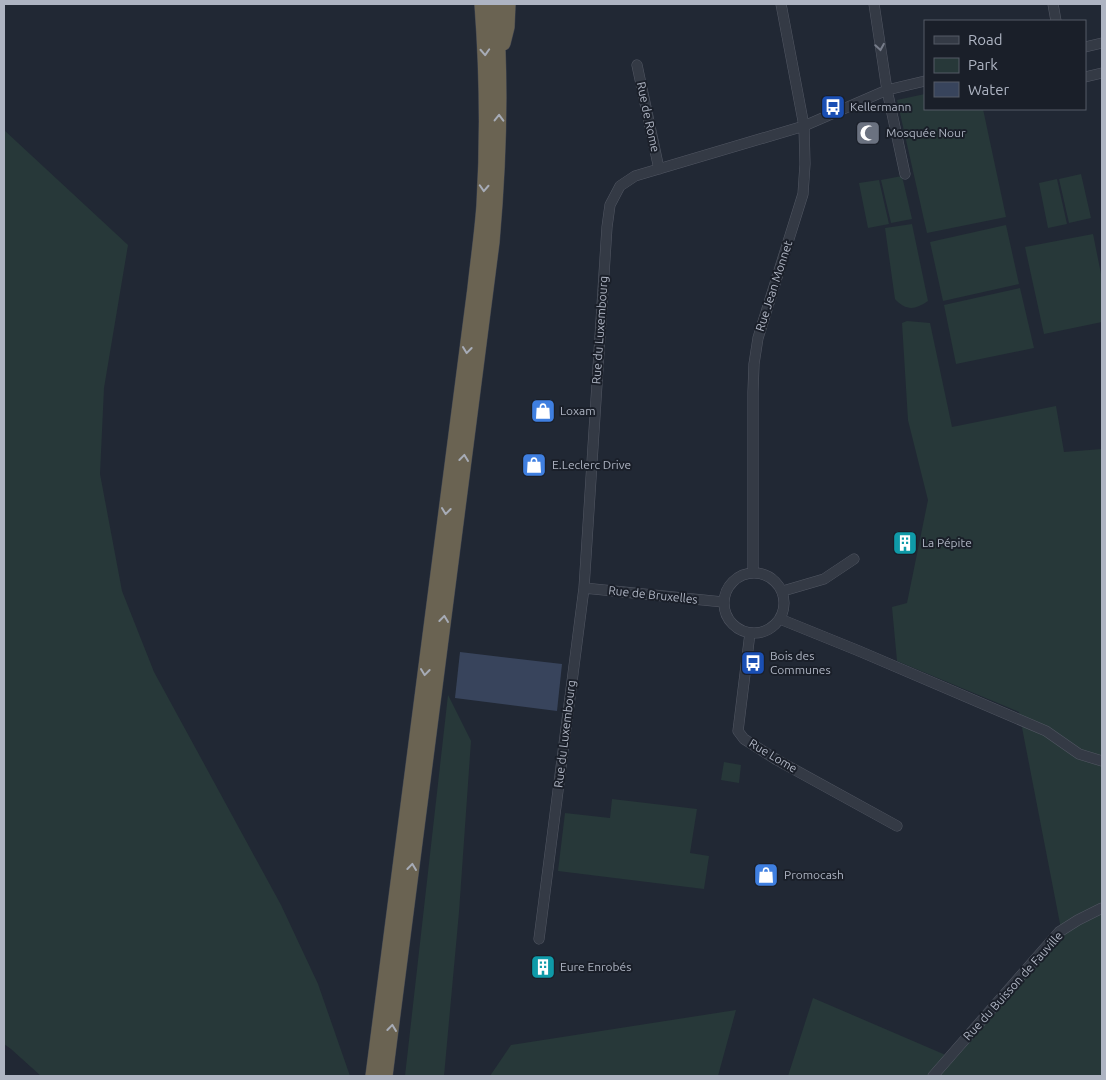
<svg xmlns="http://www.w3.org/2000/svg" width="1106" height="1080" viewBox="0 0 1106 1080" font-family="Ubuntu,sans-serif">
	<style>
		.green { fill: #273839 }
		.water { fill: #38445c }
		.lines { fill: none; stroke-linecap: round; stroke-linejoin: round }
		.minor-casing { stroke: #525763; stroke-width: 11 }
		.highway-casing { stroke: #3f444f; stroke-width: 16 }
		.minor { stroke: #343a45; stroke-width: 10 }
		.highway { stroke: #6a6352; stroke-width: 15 }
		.oneway { stroke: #777d8a }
		.oneway2 { stroke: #a7acb7 }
		.labels { text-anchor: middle; stroke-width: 4; stroke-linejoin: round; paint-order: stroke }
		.poi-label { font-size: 12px; fill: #aeb4c2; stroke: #1a1f29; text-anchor: start }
		.street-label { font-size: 12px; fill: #aeb4c2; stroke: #1a1f29 }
	</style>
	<rect width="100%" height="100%" fill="#212834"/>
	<path class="green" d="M925,94V109H983L1006,217L927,233L897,100Z
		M4,130L128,245L104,388L100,474L122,591L154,672L281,905L318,984L350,1076H41L11,1049L4,1044Z
		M1081,174L1091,218L1069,223L1059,179Z
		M902,176L912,219L891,223L881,180Z
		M1057,179L1067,224L1048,228L1039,183Z
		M879,180L889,224L868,228L859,183Z
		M912,224L928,301C915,310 906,311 895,299L885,228Z
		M1006,225L1019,284L943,301L930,242Z
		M1093,234L1102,279V322L1044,334L1025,247Z
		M1020,288L1034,348L956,364L944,305Z
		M907,321L930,323L952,427L1056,406L1064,452L1102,449V1076H788L813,998L955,1059L1062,934L1019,712L897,661L892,607L907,603L928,500L908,420L902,323Z
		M448,695L471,741L459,912L444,1076H405Z
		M724,762L741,765L739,783L721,780Z
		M612,799L697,809L690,853L709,856L704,889L558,871L565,813L610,818Z
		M736,1010L718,1076H490L511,1045Z"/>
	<path class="water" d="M460,652L562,664L557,711L455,698Z"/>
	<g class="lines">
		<defs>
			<path id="minor" d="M874,4L887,90L905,174
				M1053,4L1056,21
				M1085,47L1102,43
				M637,65L659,169
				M1085,77L1102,73
				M753,571V392L754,364L758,338L803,194L805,164L804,126L781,4
				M724 603a30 30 0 1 1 60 0a30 30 0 1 1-60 0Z
				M584,588L723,602
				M783,591L824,579L854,559
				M780,619L859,651L1046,731L1079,754L1102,761
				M750,633L738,731L744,739L777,760L897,826
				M539,939L584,588L607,227L610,205L620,186L635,176L804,126L887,90L925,81
				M933,1076L1059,932L1078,920L1102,908"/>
			<path id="highway" d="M503,43L507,27L508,4
				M373,1076L475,288C478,260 482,233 484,205C488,138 487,71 482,4
				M385,1076L492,242C499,162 502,83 495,4"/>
		</defs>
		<use href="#minor" class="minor-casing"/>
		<use href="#highway" class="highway-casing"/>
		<use href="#minor" class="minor"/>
		<use href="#highway" class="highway"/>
	</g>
	<defs><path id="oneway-chevron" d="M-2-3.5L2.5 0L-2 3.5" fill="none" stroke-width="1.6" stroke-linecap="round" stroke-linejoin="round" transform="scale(1.25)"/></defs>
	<use class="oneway" href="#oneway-chevron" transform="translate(880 47) rotate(81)"/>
	<g class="oneway2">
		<use href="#oneway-chevron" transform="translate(485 52) rotate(87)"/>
		<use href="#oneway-chevron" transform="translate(499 118) rotate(-89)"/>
		<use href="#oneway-chevron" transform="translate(484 188) rotate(93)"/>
		<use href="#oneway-chevron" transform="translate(467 350) rotate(97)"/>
		<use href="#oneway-chevron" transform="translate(464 458) rotate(-83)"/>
		<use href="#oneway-chevron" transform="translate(446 511) rotate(97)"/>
		<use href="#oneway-chevron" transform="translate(444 619) rotate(-83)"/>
		<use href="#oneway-chevron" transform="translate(425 672) rotate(97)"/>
		<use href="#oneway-chevron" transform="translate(412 867) rotate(-83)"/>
		<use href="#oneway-chevron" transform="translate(392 1028) rotate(-83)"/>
	</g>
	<defs>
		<symbol id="bus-square" viewBox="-11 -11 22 22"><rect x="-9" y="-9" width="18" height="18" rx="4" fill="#1a4fb4" stroke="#1a1f29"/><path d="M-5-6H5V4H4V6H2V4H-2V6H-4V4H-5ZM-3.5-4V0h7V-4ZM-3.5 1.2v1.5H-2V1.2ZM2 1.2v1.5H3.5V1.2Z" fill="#fff"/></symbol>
		<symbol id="mosque-square" viewBox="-11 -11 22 22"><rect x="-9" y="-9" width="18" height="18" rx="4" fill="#6b7280" stroke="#1a1f29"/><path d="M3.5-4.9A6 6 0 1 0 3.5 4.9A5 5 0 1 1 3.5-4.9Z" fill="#fff"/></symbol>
		<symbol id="shop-square" viewBox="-11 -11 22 22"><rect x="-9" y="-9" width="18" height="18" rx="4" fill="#3f7fe0" stroke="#1a1f29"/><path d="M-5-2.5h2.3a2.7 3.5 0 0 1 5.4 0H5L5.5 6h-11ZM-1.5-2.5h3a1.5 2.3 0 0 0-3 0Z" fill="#fff"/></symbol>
		<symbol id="building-square" viewBox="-11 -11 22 22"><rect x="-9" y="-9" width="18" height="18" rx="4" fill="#0f9aa8" stroke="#1a1f29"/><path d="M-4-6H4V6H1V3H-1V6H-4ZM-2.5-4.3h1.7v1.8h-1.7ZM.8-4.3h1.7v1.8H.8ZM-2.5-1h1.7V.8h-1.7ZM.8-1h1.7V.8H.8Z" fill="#fff"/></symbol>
	</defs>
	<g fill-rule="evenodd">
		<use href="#bus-square" x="819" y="93" width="28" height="28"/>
		<use href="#mosque-square" x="854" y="119" width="28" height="28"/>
		<use href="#shop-square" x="529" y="397" width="28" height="28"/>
		<use href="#shop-square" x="520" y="451" width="28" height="28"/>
		<use href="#building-square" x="891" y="529" width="28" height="28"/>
		<use href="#bus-square" x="739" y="649" width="28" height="28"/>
		<use href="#shop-square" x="752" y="861" width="28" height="28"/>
		<use href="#building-square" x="529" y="953" width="28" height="28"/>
	</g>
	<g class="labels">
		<g class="poi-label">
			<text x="850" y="111">Kellermann</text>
			<text x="886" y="137">Mosquée Nour</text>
			<text x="560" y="415">Loxam</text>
			<text x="552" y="469">E.Leclerc Drive</text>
			<text x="922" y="547">La Pépite</text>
			<text x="770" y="660">Bois des<tspan x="770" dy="14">Communes</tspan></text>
			<text x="784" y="879">Promocash</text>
			<text x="560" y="971">Eure Enrobés</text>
		</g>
		<g class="street-label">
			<text transform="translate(648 117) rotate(78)" y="4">Rue de Rome</text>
			<text transform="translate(774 286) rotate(-72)" y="4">Rue Jean Monnet</text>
			<text transform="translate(600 330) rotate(-86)" y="4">Rue du Luxembourg</text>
			<text transform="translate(653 595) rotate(6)" y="4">Rue de Bruxelles</text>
			<text transform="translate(565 734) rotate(-83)" y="4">Rue du Luxembourg</text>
			<text transform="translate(773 756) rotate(31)" y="4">Rue Lome</text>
			<text transform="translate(1013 986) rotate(-48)" y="4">Rue du Buisson de Fauville</text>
		</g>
	</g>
	<rect width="1106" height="1080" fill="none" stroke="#aeb4c2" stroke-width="10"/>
	<rect x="924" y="20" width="162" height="90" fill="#1a1f29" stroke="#555b66"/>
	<rect x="934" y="36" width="25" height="8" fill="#343a45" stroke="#555b66"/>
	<text x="968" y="45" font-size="15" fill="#aeb4c2">Road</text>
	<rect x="934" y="58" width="25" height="15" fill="#273839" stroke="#555b66"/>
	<text x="968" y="70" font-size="15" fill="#aeb4c2">Park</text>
	<rect x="934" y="82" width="25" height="15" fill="#38445c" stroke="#555b66"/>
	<text x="968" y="95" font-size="15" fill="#aeb4c2">Water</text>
</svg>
